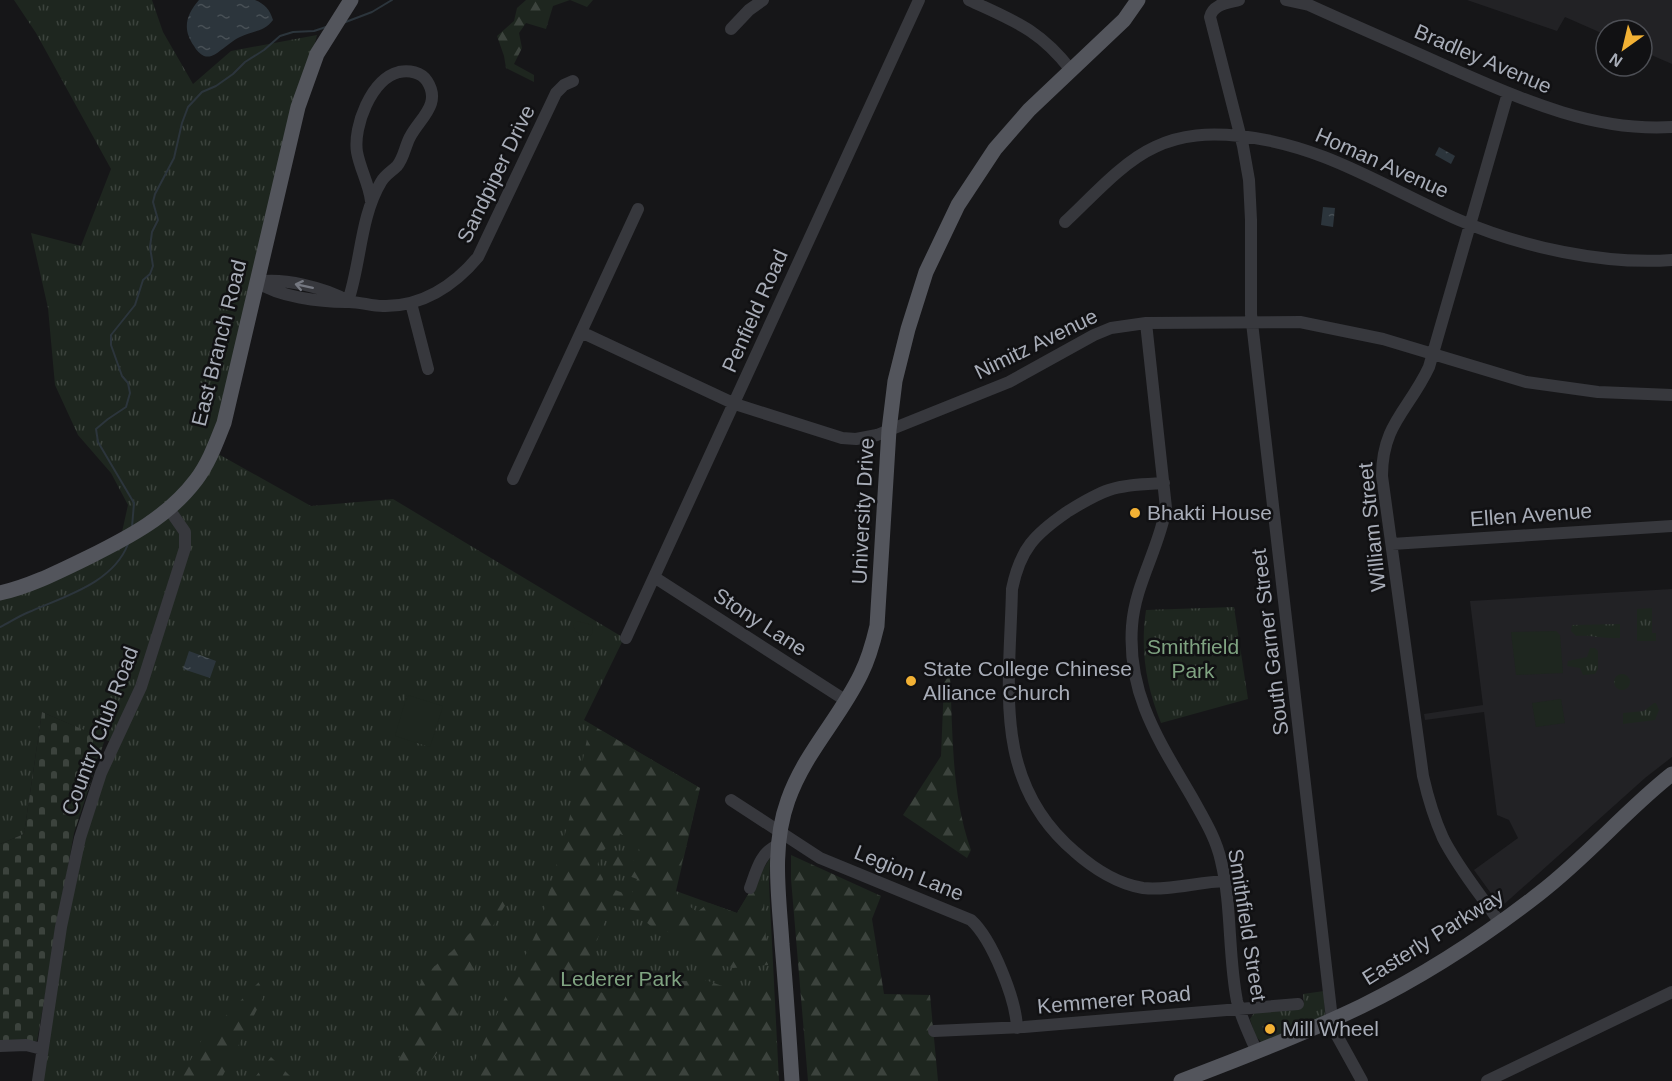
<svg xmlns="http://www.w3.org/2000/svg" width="1672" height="1081" viewBox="0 0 1672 1081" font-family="Arial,sans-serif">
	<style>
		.built { fill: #222225 }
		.grass { fill: url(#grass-tufts) }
		.forest { fill: url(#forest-firs); fill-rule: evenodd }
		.cemetery { fill: url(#cemetery-stones) }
		.pitch { fill: #1e261f }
		.water { fill: url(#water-ripples) }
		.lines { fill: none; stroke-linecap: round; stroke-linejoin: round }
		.stream { stroke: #2c353c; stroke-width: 2 }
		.minor { stroke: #37383d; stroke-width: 12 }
		.major { stroke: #53555c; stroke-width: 15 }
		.oneway { stroke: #757881 }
		.poi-dot { fill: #f2b134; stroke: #111113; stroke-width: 2 }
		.labels { text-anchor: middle; stroke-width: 5; stroke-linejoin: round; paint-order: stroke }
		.street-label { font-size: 21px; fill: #a8adb8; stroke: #111113 }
		.poi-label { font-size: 21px; fill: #a8adb8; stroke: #111113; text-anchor: start }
		.park-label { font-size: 21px; fill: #7fa381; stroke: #111113 }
	</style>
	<defs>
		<pattern id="grass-tufts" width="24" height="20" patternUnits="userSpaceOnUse" patternTransform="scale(1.5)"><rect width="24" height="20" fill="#1e261f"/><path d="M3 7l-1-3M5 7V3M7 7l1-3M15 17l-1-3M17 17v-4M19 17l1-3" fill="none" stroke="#3c433d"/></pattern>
		<pattern id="forest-firs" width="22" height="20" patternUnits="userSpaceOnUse" patternTransform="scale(1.5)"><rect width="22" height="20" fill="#1e261f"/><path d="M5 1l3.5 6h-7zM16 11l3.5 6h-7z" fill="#3c433d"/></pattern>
		<pattern id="cemetery-stones" width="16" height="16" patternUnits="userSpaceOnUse" patternTransform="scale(1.5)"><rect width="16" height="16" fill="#1e261f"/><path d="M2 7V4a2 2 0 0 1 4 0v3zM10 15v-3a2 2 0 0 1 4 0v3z" fill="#3c433d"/></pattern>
		<pattern id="water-ripples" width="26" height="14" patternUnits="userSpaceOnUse" patternTransform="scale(1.5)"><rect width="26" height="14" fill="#2c353c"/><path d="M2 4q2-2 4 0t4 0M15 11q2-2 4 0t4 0" fill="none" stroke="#485056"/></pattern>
	</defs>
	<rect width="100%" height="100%" fill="#161618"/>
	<path class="built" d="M1467,0H1672V64L1642,51V30H1606V35L1565,17L1557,31Z
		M1672,589V757L1645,778L1501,907L1474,870L1518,838L1509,820L1497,815L1484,712L1425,720L1424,714L1483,705L1470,601Z"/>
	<path class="grass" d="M14,0H152L163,32L193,84L231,51L317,35L213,451L311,506L393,499L624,638L584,720L700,788L676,891L737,913L770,858L769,884L779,1081H40L80,838L113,743L42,712L24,834L0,844V593L120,541L128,505L111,473L78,435L55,385L48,308L31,233L81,246L111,169L36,33Z
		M1234,607L1248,699L1161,723C1146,685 1140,650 1146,610Z
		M1652,608V633H1656V641H1637V609Z
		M1620,624V638C1604,639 1592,635 1576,636L1571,631L1572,625Z
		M1590,648H1595L1598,651V669L1595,674L1583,675L1580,668L1567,666L1568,661L1587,657Z
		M1614 682a8 8 0 1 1 16 0a8 8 0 1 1-16 0Z
		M1654,703H1656L1659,710L1655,720L1623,724V713L1644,711Z
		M1324,991L1325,1014L1324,1016L1265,1041L1261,1042L1255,1035L1250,1019L1254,1013L1304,1004L1303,994Z"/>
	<path class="forest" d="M526,0H593L587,7L570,0L553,6L546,29L526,23L519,33L522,48L514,64L534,75V82L506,68L504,56L497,36L514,21L517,8Z
		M950,675C953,734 951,794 971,850L967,858L903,815L941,756L944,682Z
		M590,724L700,788L675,891L681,900L697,912L709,903L737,913L761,873L768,965L733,968L708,961L690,943L674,934L652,927L646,922L644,913L613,905C596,939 591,951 591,989L603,993L618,992L621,984L645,976L664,981H708L734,990L756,1006L759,977H770L776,1081H465L540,925L576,794ZM620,834L641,842L635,861L616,854L609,861L610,869L637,879L631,896L602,885L603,879C602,876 599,873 598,869C596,857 606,844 617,842Z
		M791,855L881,896L872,919L884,994L930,995L938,1081H808L791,879Z
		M503,889L510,897C501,913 490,929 483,946C468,981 447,1069 406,1077L399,1060L413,996L427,973L452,951L472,931Z
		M260,981L263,998L220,1081H179L201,1041Z
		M271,1057L295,1081H252Z"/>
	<path class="cemetery" d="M42,712L105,739L74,833L37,1041H0V844L24,834Z"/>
	<path class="pitch" d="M577,621L592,625L593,633L590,636H584L575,631L573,625Z
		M1556,631L1560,635L1563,673L1516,675L1511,632Z
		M407,695L443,706L430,747L395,736Z
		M1561,699L1565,723L1536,727L1532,703Z"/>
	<path class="water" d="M199,0H255C265,4 270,10 273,20C264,32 252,31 240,37C233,40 227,46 221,50C216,54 211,58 204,56C200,54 196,50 194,46C182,29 186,15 199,0Z
		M1439,147L1455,156L1451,164L1435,155Z
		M1323,207L1335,208L1333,227L1321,225Z
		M189,651L216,661L210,678L183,669Z"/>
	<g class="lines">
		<path class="stream" d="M343,23L372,12L392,0
			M132,527L134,503L98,442L96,429L108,419L126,407L130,393L128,383L122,376L111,345V335L135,305L143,280L150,274L153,266L150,247L152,232L158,220L153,202L155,194L174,158L182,123L188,107L202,92L216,86L233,74L245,62L264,50L280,36L293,32L314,31L326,27
			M0,627C10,622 19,616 29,612C65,596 113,583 128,544"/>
		<path class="minor" d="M969,0C1014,21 1039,29 1071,70
			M1239,0C1228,3 1213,4 1210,17L1243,146L1249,180L1251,220V314L1332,1019L1335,1032L1362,1081
			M1286,0L1309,5C1355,26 1402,46 1448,67C1519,98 1592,132 1672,127
			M731,29L749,10L763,0
			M1065,222C1091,198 1122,162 1155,147C1182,134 1210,133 1240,136C1324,145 1384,187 1459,220C1522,247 1603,265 1672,260
			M257,282C279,297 320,302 346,302C358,301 370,306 383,306C421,307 454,286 478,257L556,93L564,85L573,81
			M257,282C282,277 327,288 348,301
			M348,301C361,263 360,217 381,182C385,175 391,172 397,166C404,158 405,146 410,137C420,118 442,104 427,81C421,72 409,70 399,72C371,79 353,127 357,152C360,169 369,184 371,201
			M411,303L428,369
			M1146,323L1166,508C1159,549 1135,584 1132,626C1127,695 1160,742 1193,799C1204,819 1216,838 1221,861C1232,906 1228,955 1237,1001C1241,1018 1250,1036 1257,1052
			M581,332L735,404L842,438L856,439L877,435L1009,382L1094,335L1111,328L1146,323L1300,322L1383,339L1526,382L1598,392L1672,395
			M513,479L638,209
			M1164,483C1147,484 1126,484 1109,490C1094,495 1080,504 1067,512C1035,534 1020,549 1012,589C1010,686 991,781 1075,852C1093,868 1118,884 1143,888C1169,891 1198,882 1225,881
			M1392,544L1672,526
			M654,577L845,700
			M626,638L919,0
			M731,800L820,858L971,920C992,939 1016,999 1017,1028
			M750,888C756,872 760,852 778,845
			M1500,923C1481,895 1458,868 1443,838C1434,818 1428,798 1423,776L1382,476C1382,424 1409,410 1429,367L1508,93
			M934,1031L1024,1027L1298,1004
			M0,1046L26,1045L42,1049
			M38,1081L61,927L80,838L101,773L141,687L185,548V532L169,509
			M1487,1081L1672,992"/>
		<path class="major" d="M0,593C31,586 60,571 89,557C129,537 168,517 196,480C209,463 216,443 224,423L298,107L317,54L351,0
			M792,1081C789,1035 786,990 782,944C779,896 771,847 788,800C805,752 840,718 861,674C869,658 873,643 877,626L889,430L895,381L908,329L926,272L958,205L995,149L1029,110L1124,20L1138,0
			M1181,1081C1242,1058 1304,1034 1362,1006C1425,975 1485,936 1540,893C1587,857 1625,811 1672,774"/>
	</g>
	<defs><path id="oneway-shaft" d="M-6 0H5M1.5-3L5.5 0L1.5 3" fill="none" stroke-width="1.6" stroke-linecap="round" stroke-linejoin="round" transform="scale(1.5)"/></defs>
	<use class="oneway" href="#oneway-shaft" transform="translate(304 286) rotate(-168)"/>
	<g class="poi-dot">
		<circle cx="1135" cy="513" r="6"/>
		<circle cx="911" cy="681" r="6"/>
		<circle cx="1270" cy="1029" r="6"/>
	</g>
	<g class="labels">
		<g class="street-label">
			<text transform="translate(1483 59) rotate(23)" y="7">Bradley Avenue</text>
			<text transform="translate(1382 163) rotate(24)" y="7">Homan Avenue</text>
			<text transform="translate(496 174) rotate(-64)" y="7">Sandpiper Drive</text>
			<text transform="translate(755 311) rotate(-66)" y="7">Penfield Road</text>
			<text transform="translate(219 343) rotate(-76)" y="7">East Branch Road</text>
			<text transform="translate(1036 344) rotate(-26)" y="7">Nimitz Avenue</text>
			<text transform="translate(863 511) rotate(-87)" y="7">University Drive</text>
			<text transform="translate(1531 515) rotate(-4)" y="7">Ellen Avenue</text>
			<text transform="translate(1372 527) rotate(-96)" y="7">William Street</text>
			<text transform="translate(760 622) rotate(33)" y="7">Stony Lane</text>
			<text transform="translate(1270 642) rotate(-97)" y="7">South Garner Street</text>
			<text transform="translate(100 731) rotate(-69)" y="7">Country Club Road</text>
			<text transform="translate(909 873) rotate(22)" y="7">Legion Lane</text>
			<text transform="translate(1247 925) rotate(81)" y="7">Smithfield Street</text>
			<text transform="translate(1433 937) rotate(-32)" y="7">Easterly Parkway</text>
			<text transform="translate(1114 1000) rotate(-5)" y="7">Kemmerer Road</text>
		</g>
		<g class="poi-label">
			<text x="1147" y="520">Bhakti House</text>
			<text x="923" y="676">State College Chinese<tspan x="923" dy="24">Alliance Church</tspan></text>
			<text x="1282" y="1036">Mill Wheel</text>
		</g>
		<g class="park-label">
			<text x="1193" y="654">Smithfield<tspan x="1193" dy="24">Park</tspan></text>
			<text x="621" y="986">Lederer Park</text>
		</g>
	</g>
	<g transform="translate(1624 48) rotate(214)"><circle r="28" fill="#111113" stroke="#4d4f55" stroke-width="1.5"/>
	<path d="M0-4.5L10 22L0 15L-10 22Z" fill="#f2b134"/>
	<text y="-9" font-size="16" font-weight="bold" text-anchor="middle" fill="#a8adb8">N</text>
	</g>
</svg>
